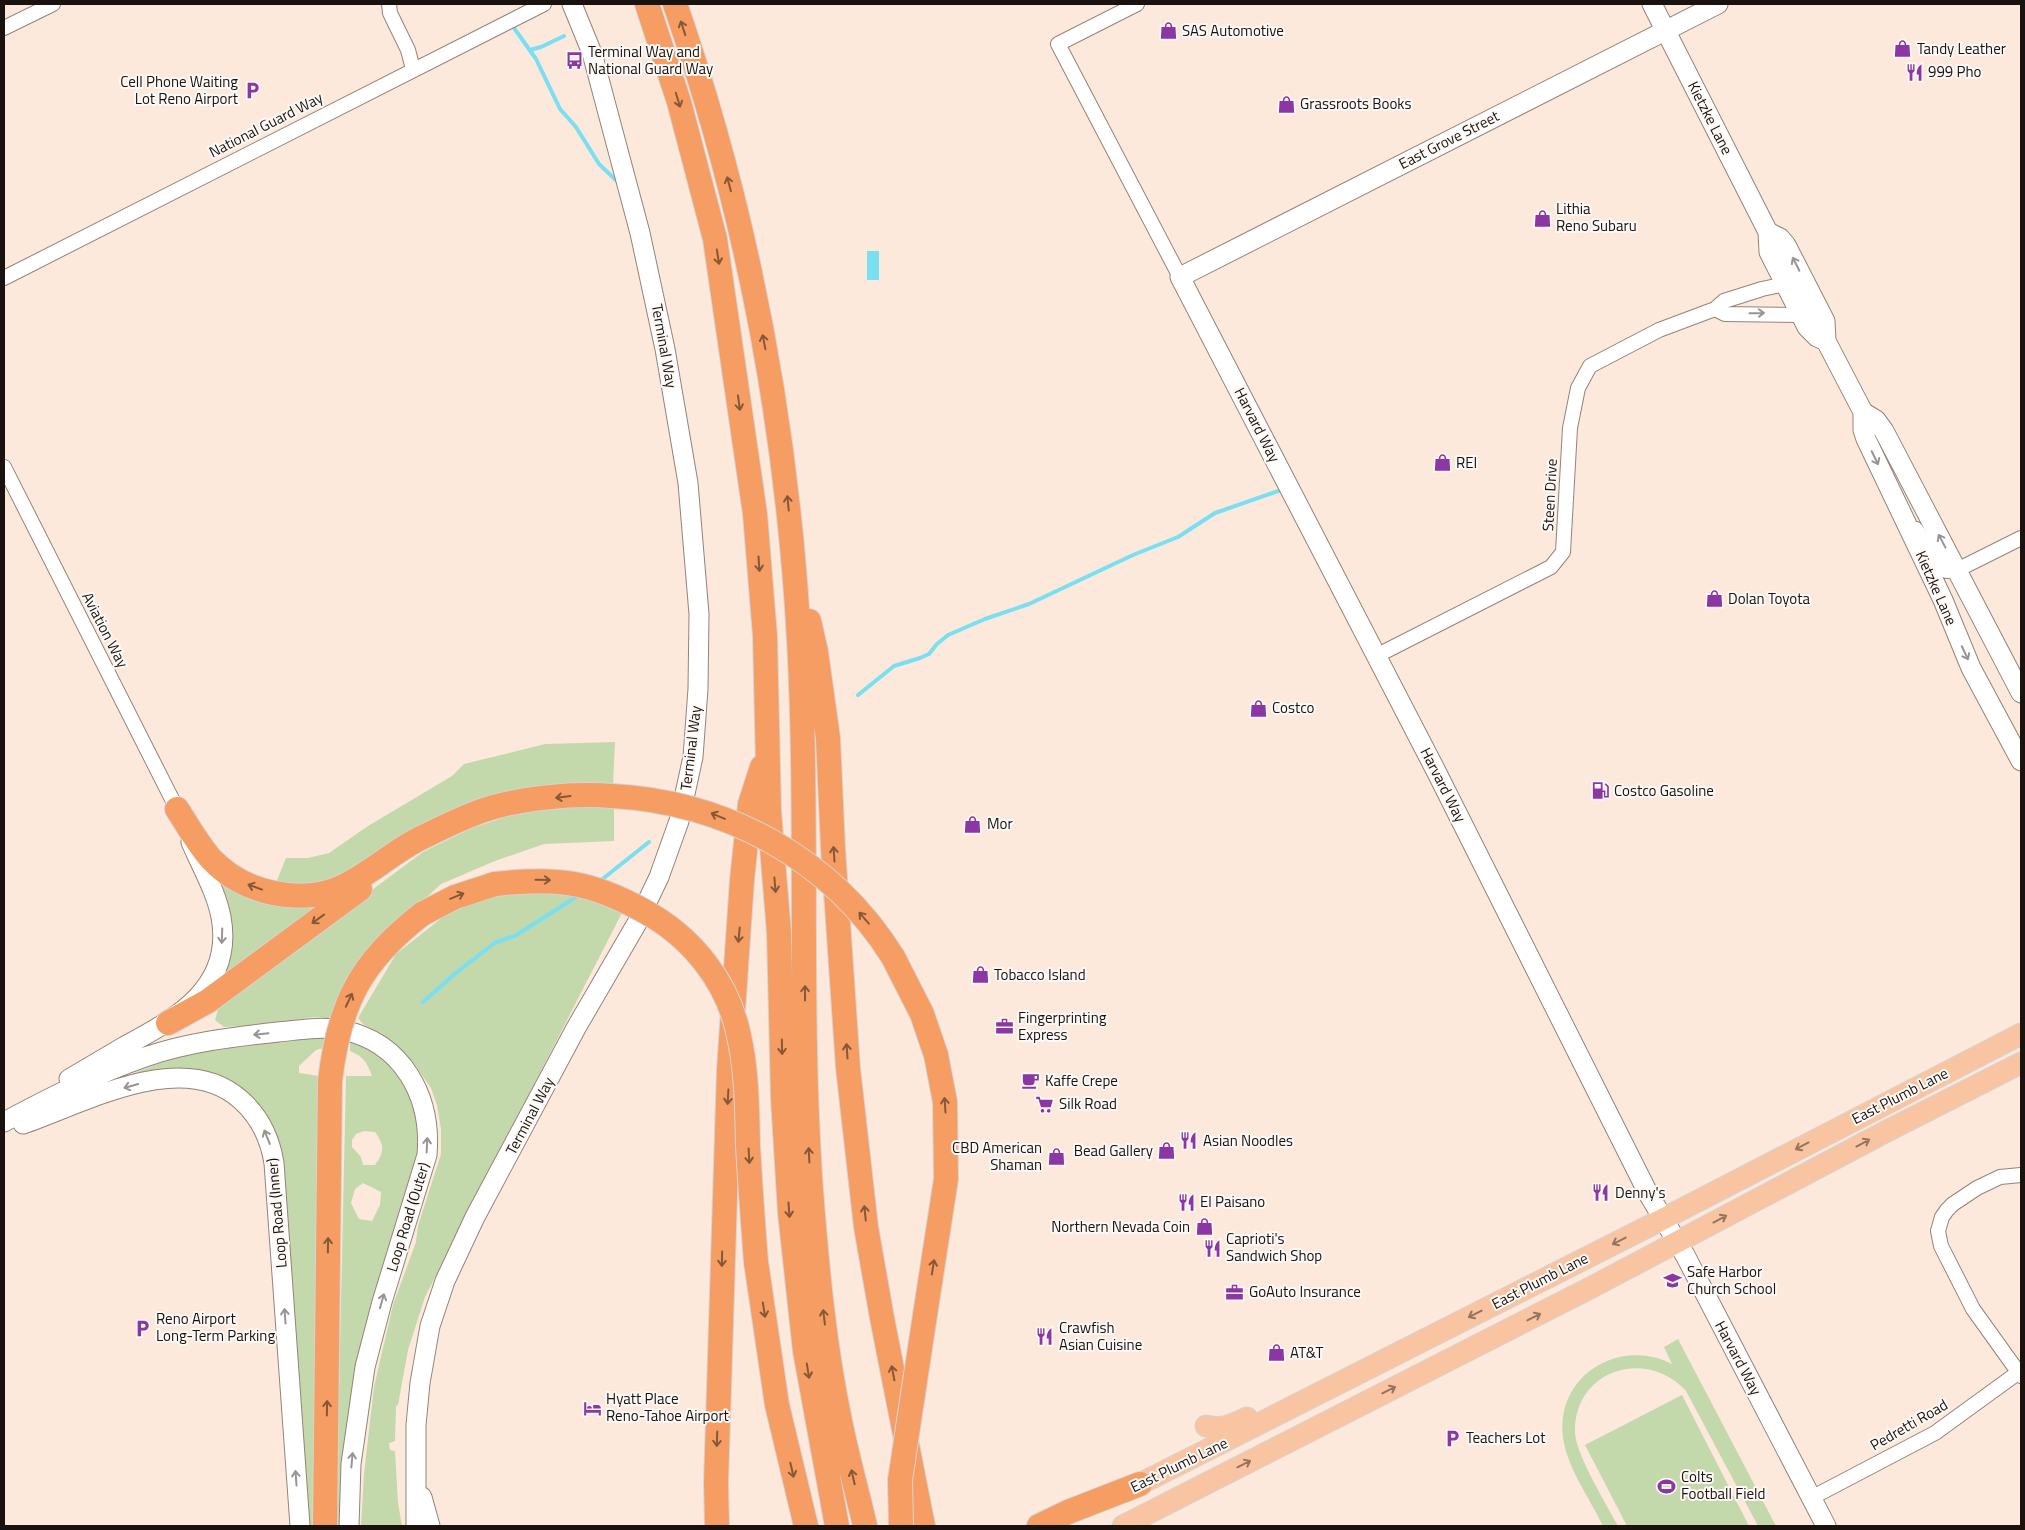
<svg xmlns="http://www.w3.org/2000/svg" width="2025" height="1530" viewBox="0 0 2025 1530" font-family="'Titillium Web',sans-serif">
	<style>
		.green { fill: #c3d8ab; fill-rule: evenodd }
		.water { fill: #7adff1 }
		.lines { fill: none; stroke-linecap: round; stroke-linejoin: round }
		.stream { stroke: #7adff1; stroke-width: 4 }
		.street-casing { stroke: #948477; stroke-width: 16 }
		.secondary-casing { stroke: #948477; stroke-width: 21 }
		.primary-casing { stroke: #d6d4d4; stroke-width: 23 }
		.highway-casing { stroke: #d6d4d4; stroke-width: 26 }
		.street { stroke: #fff; stroke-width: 14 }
		.secondary { stroke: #fff; stroke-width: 19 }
		.primary { stroke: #f9c4a1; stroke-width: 21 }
		.highway { stroke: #f59d63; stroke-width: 24 }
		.highway-bridge-casing { stroke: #d6d4d4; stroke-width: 26; stroke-linecap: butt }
		.highway-bridge { stroke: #f59d63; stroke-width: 24 }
		.oneway { stroke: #875838 }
		.oneway2 { stroke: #989493 }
		.oneway3 { stroke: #94745f }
		.labels { text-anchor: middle; stroke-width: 4; stroke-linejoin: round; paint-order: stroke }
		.poi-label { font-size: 15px; fill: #19120e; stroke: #fdf9f6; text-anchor: start }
		.street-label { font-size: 15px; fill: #19120e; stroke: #fdf9f6 }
	</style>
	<rect width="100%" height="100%" fill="#fce9db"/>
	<path class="green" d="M615,742L613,785C563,786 521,785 473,802L327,885H275L286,858H308L329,853L368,826L452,776L464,764L545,744Z
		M614,803V841L544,844L495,861L441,884L395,927L336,1019L314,1017L270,1024L224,1027L215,1020L218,1010L240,991L322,927L423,852L470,829L514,814L563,805Z
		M208,866L335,897L216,988C220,978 228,966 230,955C236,922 224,894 208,866Z
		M529,889L565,890L625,907L425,1297L408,1350L398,1405L396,1406L395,1441L389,1443L390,1450L395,1451L398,1503L402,1526H361L364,1474L374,1387L393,1305L416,1242L418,1226L441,1154V1129L437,1105L431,1088L415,1065L397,1045L363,1024L358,1018L396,954L443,917L483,898Z
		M331,1037L328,1047L316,1050L299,1066V1073L326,1077L321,1526H306L281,1162L243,1091L237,1086L221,1078L100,1087C131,1074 162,1061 194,1053C239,1043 285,1041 331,1037Z
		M350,1042C403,1058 421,1100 418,1152L342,1526H336L346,1076H372C367,1062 363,1056 350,1051ZM364,1131L375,1132C385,1145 384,1153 375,1165H363L361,1157L352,1147V1140L356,1134ZM363,1183L381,1192L380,1205L372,1221L359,1219L351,1203L355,1189Z
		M1678,1339L1776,1526H1758L1686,1391C1646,1347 1573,1370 1575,1433C1576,1455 1607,1505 1618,1526H1603C1591,1501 1569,1470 1564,1443C1551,1379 1617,1336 1672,1364L1664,1347Z
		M1682,1395L1749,1526H1627L1585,1445Z"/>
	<path class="water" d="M867,251H879V280H867Z"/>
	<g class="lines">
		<path class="stream" d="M514,28L536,59L560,109L576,127L599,164L620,184
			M530,50L541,47L564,36
			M858,695L894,666L920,658L929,654L937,644L948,635L985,619L1029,604L1133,555L1178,537L1215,513L1284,489
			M600,881L649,842
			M423,1002L457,972L496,942L515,936L579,895"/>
		<defs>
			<path id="street" d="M389,4L390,13L408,50L413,69
				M1137,4L1058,44L1180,277
				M4,28L53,4
				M4,278L544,4
				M1715,309L1725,314L1801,315
				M4,467L177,809
				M1916,529L1946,571L1957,570L2021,538
				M1376,656L1551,567L1563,552L1570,428L1578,388L1590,366L1659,330L1715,309L1724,301L1762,289L1785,284L1792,285
				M2021,1175L2000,1177L1977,1188L1953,1204L1947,1210L1942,1217L1938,1231L1941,1246L1973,1309L2021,1376
				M1811,1498L1935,1433L2019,1372"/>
			<path id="secondary" d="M1652,4L1768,232L1769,252L1807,327L1817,337L1826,341
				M1718,4L1180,277L1436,771L1649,1195L1685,1255L1826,1526
				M1768,232L1780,238L1786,245L1825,321L1826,341L1863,412V430L1866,439L1943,600L1971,668L2021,761
				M1863,412L1876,420L1884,431L2021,693
				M69,1079C88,1068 106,1057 125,1046C177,1018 234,987 221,917C216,891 201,866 191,842
				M4,1122C49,1098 96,1074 145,1057C188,1042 233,1037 278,1032C299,1030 321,1026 342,1030C403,1042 432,1097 427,1155L382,1302L365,1367L351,1464L349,1526
				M23,1124C85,1103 183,1047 241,1100C260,1117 270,1138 274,1163L300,1526
				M422,1497L430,1526
				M416,1526V1425L420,1383L430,1326L445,1281L475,1217L576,1028L637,923L659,877L679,821L693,757L698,689L699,614L688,483L665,349L640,233L592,53L572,4"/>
			<path id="primary" d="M1206,1426C1223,1430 1232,1425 1247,1418
				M1124,1492L1663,1219L2021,1034
				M1123,1526L1594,1286L1885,1132L2021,1063"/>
			<path id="highway" d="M647,4L679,102L715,239L755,514L765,636L769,811L779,933L783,1099L790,1213L805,1351L837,1526
				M675,4C746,209 787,424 799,640C809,823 798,1007 811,1190C817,1267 824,1345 840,1421C847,1456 857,1491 865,1526
				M809,621L816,652L828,738L833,848L848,1068L866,1227L882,1318L923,1526
				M177,809C188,826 198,844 211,859C244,894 302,906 344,886C373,872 396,849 425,836C443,827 462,818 481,811C518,798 573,793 612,796
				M422,914L455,897L495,884
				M893,957L922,1014L936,1055L945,1102L946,1179L925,1315
				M168,1023L208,1001L360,889
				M756,1262L777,1405L806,1526
				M325,1526L330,1081
				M717,1526L716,1483L729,1069L742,880L750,804L762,767
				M1039,1526L1068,1512L1140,1484"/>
		</defs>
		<use href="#street" class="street-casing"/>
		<use href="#secondary" class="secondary-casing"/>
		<use href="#primary" class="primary-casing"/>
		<use href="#highway" class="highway-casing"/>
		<use href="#street" class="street"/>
		<use href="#secondary" class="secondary"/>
		<use href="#primary" class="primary"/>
		<use href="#highway" class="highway"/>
		<defs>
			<path id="highway-bridge" d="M612,796C726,802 832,859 893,957
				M495,884C555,877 590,881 644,911C692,937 728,982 739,1036C747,1071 747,1109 748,1145C750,1184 753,1223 756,1262
				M330,1081C339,1004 360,962 422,914
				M901,1526L900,1480L925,1315"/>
		</defs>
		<use href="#highway-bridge" class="highway-bridge-casing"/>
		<use href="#highway-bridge" class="highway-bridge"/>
	</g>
	<defs><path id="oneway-shaft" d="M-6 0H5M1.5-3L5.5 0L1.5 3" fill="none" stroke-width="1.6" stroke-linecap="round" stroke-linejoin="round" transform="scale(1.25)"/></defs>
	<g class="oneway">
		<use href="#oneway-shaft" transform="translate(683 28) rotate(-108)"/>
		<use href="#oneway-shaft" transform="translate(678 100) rotate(73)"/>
		<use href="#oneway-shaft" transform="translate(729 184) rotate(-105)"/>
		<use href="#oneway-shaft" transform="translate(718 257) rotate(81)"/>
		<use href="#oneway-shaft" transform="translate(764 342) rotate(-101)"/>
		<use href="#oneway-shaft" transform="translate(739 403) rotate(82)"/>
		<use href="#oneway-shaft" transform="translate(788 503) rotate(-96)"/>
		<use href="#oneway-shaft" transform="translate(759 564) rotate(86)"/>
		<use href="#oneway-shaft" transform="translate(563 797) rotate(173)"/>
		<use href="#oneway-shaft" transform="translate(718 816) rotate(-157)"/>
		<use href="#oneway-shaft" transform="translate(834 854) rotate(-94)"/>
		<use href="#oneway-shaft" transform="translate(543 880) rotate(1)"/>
		<use href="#oneway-shaft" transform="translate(775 885) rotate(85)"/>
		<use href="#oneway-shaft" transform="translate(255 887) rotate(-160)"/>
		<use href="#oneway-shaft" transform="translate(457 896) rotate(-22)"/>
		<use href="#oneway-shaft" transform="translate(864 918) rotate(-131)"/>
		<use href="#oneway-shaft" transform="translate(318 919) rotate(144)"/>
		<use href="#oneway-shaft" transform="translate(739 935) rotate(96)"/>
		<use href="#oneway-shaft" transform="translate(805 993) rotate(-90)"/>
		<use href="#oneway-shaft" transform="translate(349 1000) rotate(-65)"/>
		<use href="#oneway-shaft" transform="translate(782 1047) rotate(89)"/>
		<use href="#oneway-shaft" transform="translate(847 1051) rotate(-94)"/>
		<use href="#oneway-shaft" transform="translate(728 1097) rotate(93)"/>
		<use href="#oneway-shaft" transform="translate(945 1105) rotate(-94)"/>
		<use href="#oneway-shaft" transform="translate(809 1155) rotate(-93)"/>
		<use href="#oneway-shaft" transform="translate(749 1156) rotate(87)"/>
		<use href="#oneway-shaft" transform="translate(789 1210) rotate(86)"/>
		<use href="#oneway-shaft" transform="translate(865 1213) rotate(-96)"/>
		<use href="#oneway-shaft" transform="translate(328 1245) rotate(-89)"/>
		<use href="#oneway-shaft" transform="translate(722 1259) rotate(91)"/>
		<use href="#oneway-shaft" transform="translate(933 1267) rotate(-81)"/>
		<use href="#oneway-shaft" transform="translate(764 1310) rotate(81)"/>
		<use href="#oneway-shaft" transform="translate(824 1317) rotate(-97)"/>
		<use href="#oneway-shaft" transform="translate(808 1371) rotate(81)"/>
		<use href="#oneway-shaft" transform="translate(893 1373) rotate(-101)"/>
		<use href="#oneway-shaft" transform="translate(327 1408) rotate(-89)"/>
		<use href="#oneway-shaft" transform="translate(717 1439) rotate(92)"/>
		<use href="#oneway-shaft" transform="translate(792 1470) rotate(77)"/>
		<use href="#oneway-shaft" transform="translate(853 1477) rotate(-103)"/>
	</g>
	<g class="oneway2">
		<use href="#oneway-shaft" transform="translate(1796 264) rotate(-117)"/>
		<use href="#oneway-shaft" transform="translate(1757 313) rotate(-1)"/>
		<use href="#oneway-shaft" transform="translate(1875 458) rotate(64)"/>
		<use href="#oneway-shaft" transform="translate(1942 541) rotate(-118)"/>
		<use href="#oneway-shaft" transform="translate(1965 653) rotate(65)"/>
		<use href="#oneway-shaft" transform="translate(222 936) rotate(92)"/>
		<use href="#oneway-shaft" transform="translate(261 1034) rotate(174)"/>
		<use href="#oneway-shaft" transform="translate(131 1086) rotate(164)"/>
		<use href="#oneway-shaft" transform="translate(267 1137) rotate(-112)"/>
		<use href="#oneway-shaft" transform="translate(427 1145) rotate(-87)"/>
		<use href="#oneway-shaft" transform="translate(382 1301) rotate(-74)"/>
		<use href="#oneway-shaft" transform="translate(285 1316) rotate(-94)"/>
		<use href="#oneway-shaft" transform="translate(352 1460) rotate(-85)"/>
		<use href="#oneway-shaft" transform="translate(296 1478) rotate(-94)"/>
	</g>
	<g class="oneway3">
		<use href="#oneway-shaft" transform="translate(1863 1143) rotate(-28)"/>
		<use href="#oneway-shaft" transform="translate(1802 1146) rotate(152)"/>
		<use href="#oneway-shaft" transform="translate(1720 1219) rotate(-28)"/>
		<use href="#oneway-shaft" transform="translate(1619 1241) rotate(153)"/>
		<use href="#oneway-shaft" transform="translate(1475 1314) rotate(153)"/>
		<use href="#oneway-shaft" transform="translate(1534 1317) rotate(-27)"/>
		<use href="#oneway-shaft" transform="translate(1389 1390) rotate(-27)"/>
		<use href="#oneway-shaft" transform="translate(1244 1464) rotate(-27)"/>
	</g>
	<defs>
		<symbol id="shop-bare" viewBox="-9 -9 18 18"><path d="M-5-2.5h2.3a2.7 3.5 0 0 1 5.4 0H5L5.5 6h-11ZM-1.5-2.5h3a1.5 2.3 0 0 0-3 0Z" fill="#8b36a3" stroke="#fdf9f6" stroke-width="2.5" paint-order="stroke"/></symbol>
		<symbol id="bus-bare" viewBox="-9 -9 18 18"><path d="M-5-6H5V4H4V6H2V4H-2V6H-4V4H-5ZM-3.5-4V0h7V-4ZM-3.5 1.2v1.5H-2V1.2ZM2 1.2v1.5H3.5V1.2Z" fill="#8b36a3" stroke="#fdf9f6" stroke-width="2.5" paint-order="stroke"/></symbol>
		<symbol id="restaurant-bare" viewBox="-9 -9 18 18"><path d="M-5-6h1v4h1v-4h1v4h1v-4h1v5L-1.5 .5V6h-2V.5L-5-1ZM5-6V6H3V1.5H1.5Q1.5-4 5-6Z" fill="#8b36a3" stroke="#fdf9f6" stroke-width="2.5" paint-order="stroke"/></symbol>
		<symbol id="parking-bare" viewBox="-9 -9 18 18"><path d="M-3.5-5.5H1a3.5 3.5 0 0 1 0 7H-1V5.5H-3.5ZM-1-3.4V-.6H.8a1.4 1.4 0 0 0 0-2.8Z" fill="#8b36a3" stroke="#fdf9f6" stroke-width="2.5" paint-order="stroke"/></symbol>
		<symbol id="fuel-bare" viewBox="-9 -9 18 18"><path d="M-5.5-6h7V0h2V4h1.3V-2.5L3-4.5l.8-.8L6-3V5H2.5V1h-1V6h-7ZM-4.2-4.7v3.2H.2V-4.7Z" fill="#8b36a3" stroke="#fdf9f6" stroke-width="2.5" paint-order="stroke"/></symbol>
		<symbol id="office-bare" viewBox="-9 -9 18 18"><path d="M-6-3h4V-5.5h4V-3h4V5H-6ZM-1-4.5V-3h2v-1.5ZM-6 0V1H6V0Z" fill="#8b36a3" stroke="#fdf9f6" stroke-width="2.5" paint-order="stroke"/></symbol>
		<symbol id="cafe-bare" viewBox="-9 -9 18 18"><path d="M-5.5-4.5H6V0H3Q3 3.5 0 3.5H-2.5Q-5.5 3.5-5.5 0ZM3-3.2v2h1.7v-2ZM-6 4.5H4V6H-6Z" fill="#8b36a3" stroke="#fdf9f6" stroke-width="2.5" paint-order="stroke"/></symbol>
		<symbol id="supermarket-bare" viewBox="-9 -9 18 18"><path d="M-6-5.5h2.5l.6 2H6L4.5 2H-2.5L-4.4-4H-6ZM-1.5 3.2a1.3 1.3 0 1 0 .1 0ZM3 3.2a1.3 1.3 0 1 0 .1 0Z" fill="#8b36a3" stroke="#fdf9f6" stroke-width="2.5" paint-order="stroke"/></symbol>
		<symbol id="school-bare" viewBox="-9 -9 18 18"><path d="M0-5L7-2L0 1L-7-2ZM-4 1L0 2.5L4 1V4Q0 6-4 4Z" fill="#8b36a3" stroke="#fdf9f6" stroke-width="2.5" paint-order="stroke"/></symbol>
		<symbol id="hotel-bare" viewBox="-9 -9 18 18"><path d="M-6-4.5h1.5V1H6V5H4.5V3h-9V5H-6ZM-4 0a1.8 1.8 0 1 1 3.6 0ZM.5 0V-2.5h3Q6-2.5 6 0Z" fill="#8b36a3" stroke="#fdf9f6" stroke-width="2.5" paint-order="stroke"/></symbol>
		<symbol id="stadium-bare" viewBox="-9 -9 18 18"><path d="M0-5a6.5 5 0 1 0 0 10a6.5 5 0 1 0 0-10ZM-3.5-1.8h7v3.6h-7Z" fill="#8b36a3" stroke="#fdf9f6" stroke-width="2.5" paint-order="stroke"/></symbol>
	</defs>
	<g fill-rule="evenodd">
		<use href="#shop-bare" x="1156" y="18" width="25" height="25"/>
		<use href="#shop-bare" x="1890" y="36" width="25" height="25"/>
		<use href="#bus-bare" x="562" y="48" width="25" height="25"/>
		<use href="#restaurant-bare" x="1902" y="60" width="25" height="25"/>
		<use href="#parking-bare" x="240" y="78" width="25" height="25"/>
		<use href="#shop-bare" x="1274" y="92" width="25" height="25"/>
		<use href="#shop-bare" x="1530" y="206" width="25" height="25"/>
		<use href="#shop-bare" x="1430" y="450" width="25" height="25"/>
		<use href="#shop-bare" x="1702" y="586" width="25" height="25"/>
		<use href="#shop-bare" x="1246" y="696" width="25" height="25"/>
		<use href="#fuel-bare" x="1588" y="778" width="25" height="25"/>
		<use href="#shop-bare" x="960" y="812" width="25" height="25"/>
		<use href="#shop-bare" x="968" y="962" width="25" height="25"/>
		<use href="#office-bare" x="992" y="1014" width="25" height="25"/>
		<use href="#cafe-bare" x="1018" y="1068" width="25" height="25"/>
		<use href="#supermarket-bare" x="1032" y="1092" width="25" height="25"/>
		<use href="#restaurant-bare" x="1176" y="1128" width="25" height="25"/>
		<use href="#shop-bare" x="1154" y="1138" width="25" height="25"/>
		<use href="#shop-bare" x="1044" y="1144" width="25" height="25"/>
		<use href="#restaurant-bare" x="1588" y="1180" width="25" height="25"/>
		<use href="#restaurant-bare" x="1174" y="1190" width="25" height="25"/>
		<use href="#shop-bare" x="1192" y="1214" width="25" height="25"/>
		<use href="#restaurant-bare" x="1200" y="1236" width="25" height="25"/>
		<use href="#school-bare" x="1660" y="1268" width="25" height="25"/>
		<use href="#office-bare" x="1222" y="1280" width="25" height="25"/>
		<use href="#parking-bare" x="130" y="1316" width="25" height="25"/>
		<use href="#restaurant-bare" x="1032" y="1324" width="25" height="25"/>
		<use href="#shop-bare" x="1264" y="1340" width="25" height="25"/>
		<use href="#hotel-bare" x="580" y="1396" width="25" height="25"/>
		<use href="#parking-bare" x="1440" y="1426" width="25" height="25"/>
		<use href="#stadium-bare" x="1654" y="1474" width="25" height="25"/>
	</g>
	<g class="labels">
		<g class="poi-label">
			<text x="1182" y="36">SAS Automotive</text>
			<text x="1917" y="54">Tandy Leather</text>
			<text x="588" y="57">Terminal Way and<tspan x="588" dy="17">National Guard Way</tspan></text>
			<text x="1928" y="77">999 Pho</text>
			<text x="238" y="87" text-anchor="end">Cell Phone Waiting<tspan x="238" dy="17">Lot Reno Airport</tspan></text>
			<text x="1300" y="109">Grassroots Books</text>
			<text x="1556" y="214">Lithia<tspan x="1556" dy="17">Reno Subaru</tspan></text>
			<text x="1456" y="468">REI</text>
			<text x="1728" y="604">Dolan Toyota</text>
			<text x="1272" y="713">Costco</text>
			<text x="1614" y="796">Costco Gasoline</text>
			<text x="987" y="829">Mor</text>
			<text x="994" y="980">Tobacco Island</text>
			<text x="1018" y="1023">Fingerprinting<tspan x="1018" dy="17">Express</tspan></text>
			<text x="1045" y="1086">Kaffe Crepe</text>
			<text x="1059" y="1109">Silk Road</text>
			<text x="1203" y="1146">Asian Noodles</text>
			<text x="1042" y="1153" text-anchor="end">CBD American<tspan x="1042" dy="17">Shaman</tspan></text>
			<text x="1153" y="1156" text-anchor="end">Bead Gallery</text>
			<text x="1615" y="1198">Denny's</text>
			<text x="1200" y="1207">El Paisano</text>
			<text x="1190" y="1232" text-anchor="end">Northern Nevada Coin</text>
			<text x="1226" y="1244">Caprioti's<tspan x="1226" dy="17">Sandwich Shop</tspan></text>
			<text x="1687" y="1277">Safe Harbor<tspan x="1687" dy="17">Church School</tspan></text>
			<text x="1249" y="1297">GoAuto Insurance</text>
			<text x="156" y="1324">Reno Airport<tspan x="156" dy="17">Long-Term Parking</tspan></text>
			<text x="1059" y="1333">Crawfish<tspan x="1059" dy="17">Asian Cuisine</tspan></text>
			<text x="1290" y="1358">AT&amp;T</text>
			<text x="606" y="1404">Hyatt Place<tspan x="606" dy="17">Reno-Tahoe Airport</tspan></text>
			<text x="1466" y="1443">Teachers Lot</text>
			<text x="1681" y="1482">Colts<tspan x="1681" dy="17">Football Field</tspan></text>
		</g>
		<g class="street-label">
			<text transform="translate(1710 118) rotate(63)" y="5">Kietzke Lane</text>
			<text transform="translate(266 125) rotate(-27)" y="5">National Guard Way</text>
			<text transform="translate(1449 140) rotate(-27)" y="5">East Grove Street</text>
			<text transform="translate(664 346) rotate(80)" y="5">Terminal Way</text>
			<text transform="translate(1257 425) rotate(63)" y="5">Harvard Way</text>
			<text transform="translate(1550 495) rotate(-87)" y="5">Steen Drive</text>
			<text transform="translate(1936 588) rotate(66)" y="5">Kietzke Lane</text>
			<text transform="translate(105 630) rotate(63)" y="5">Aviation Way</text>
			<text transform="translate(691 748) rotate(-83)" y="5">Terminal Way</text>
			<text transform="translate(1443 785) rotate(63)" y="5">Harvard Way</text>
			<text transform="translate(1900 1096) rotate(-27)" y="5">East Plumb Lane</text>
			<text transform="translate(530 1116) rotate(-62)" y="5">Terminal Way</text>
			<text transform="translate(277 1213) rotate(-95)" y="5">Loop Road (Inner)</text>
			<text transform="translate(408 1217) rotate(-73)" y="5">Loop Road (Outer)</text>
			<text transform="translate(1540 1281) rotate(-27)" y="5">East Plumb Lane</text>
			<text transform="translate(1738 1358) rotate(62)" y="5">Harvard Way</text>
			<text transform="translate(1909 1425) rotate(-30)" y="5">Pedretti Road</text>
			<text transform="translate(1179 1465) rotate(-26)" y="5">East Plumb Lane</text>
		</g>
	</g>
	<rect width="2025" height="1530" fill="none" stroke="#19120e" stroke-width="10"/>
</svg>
